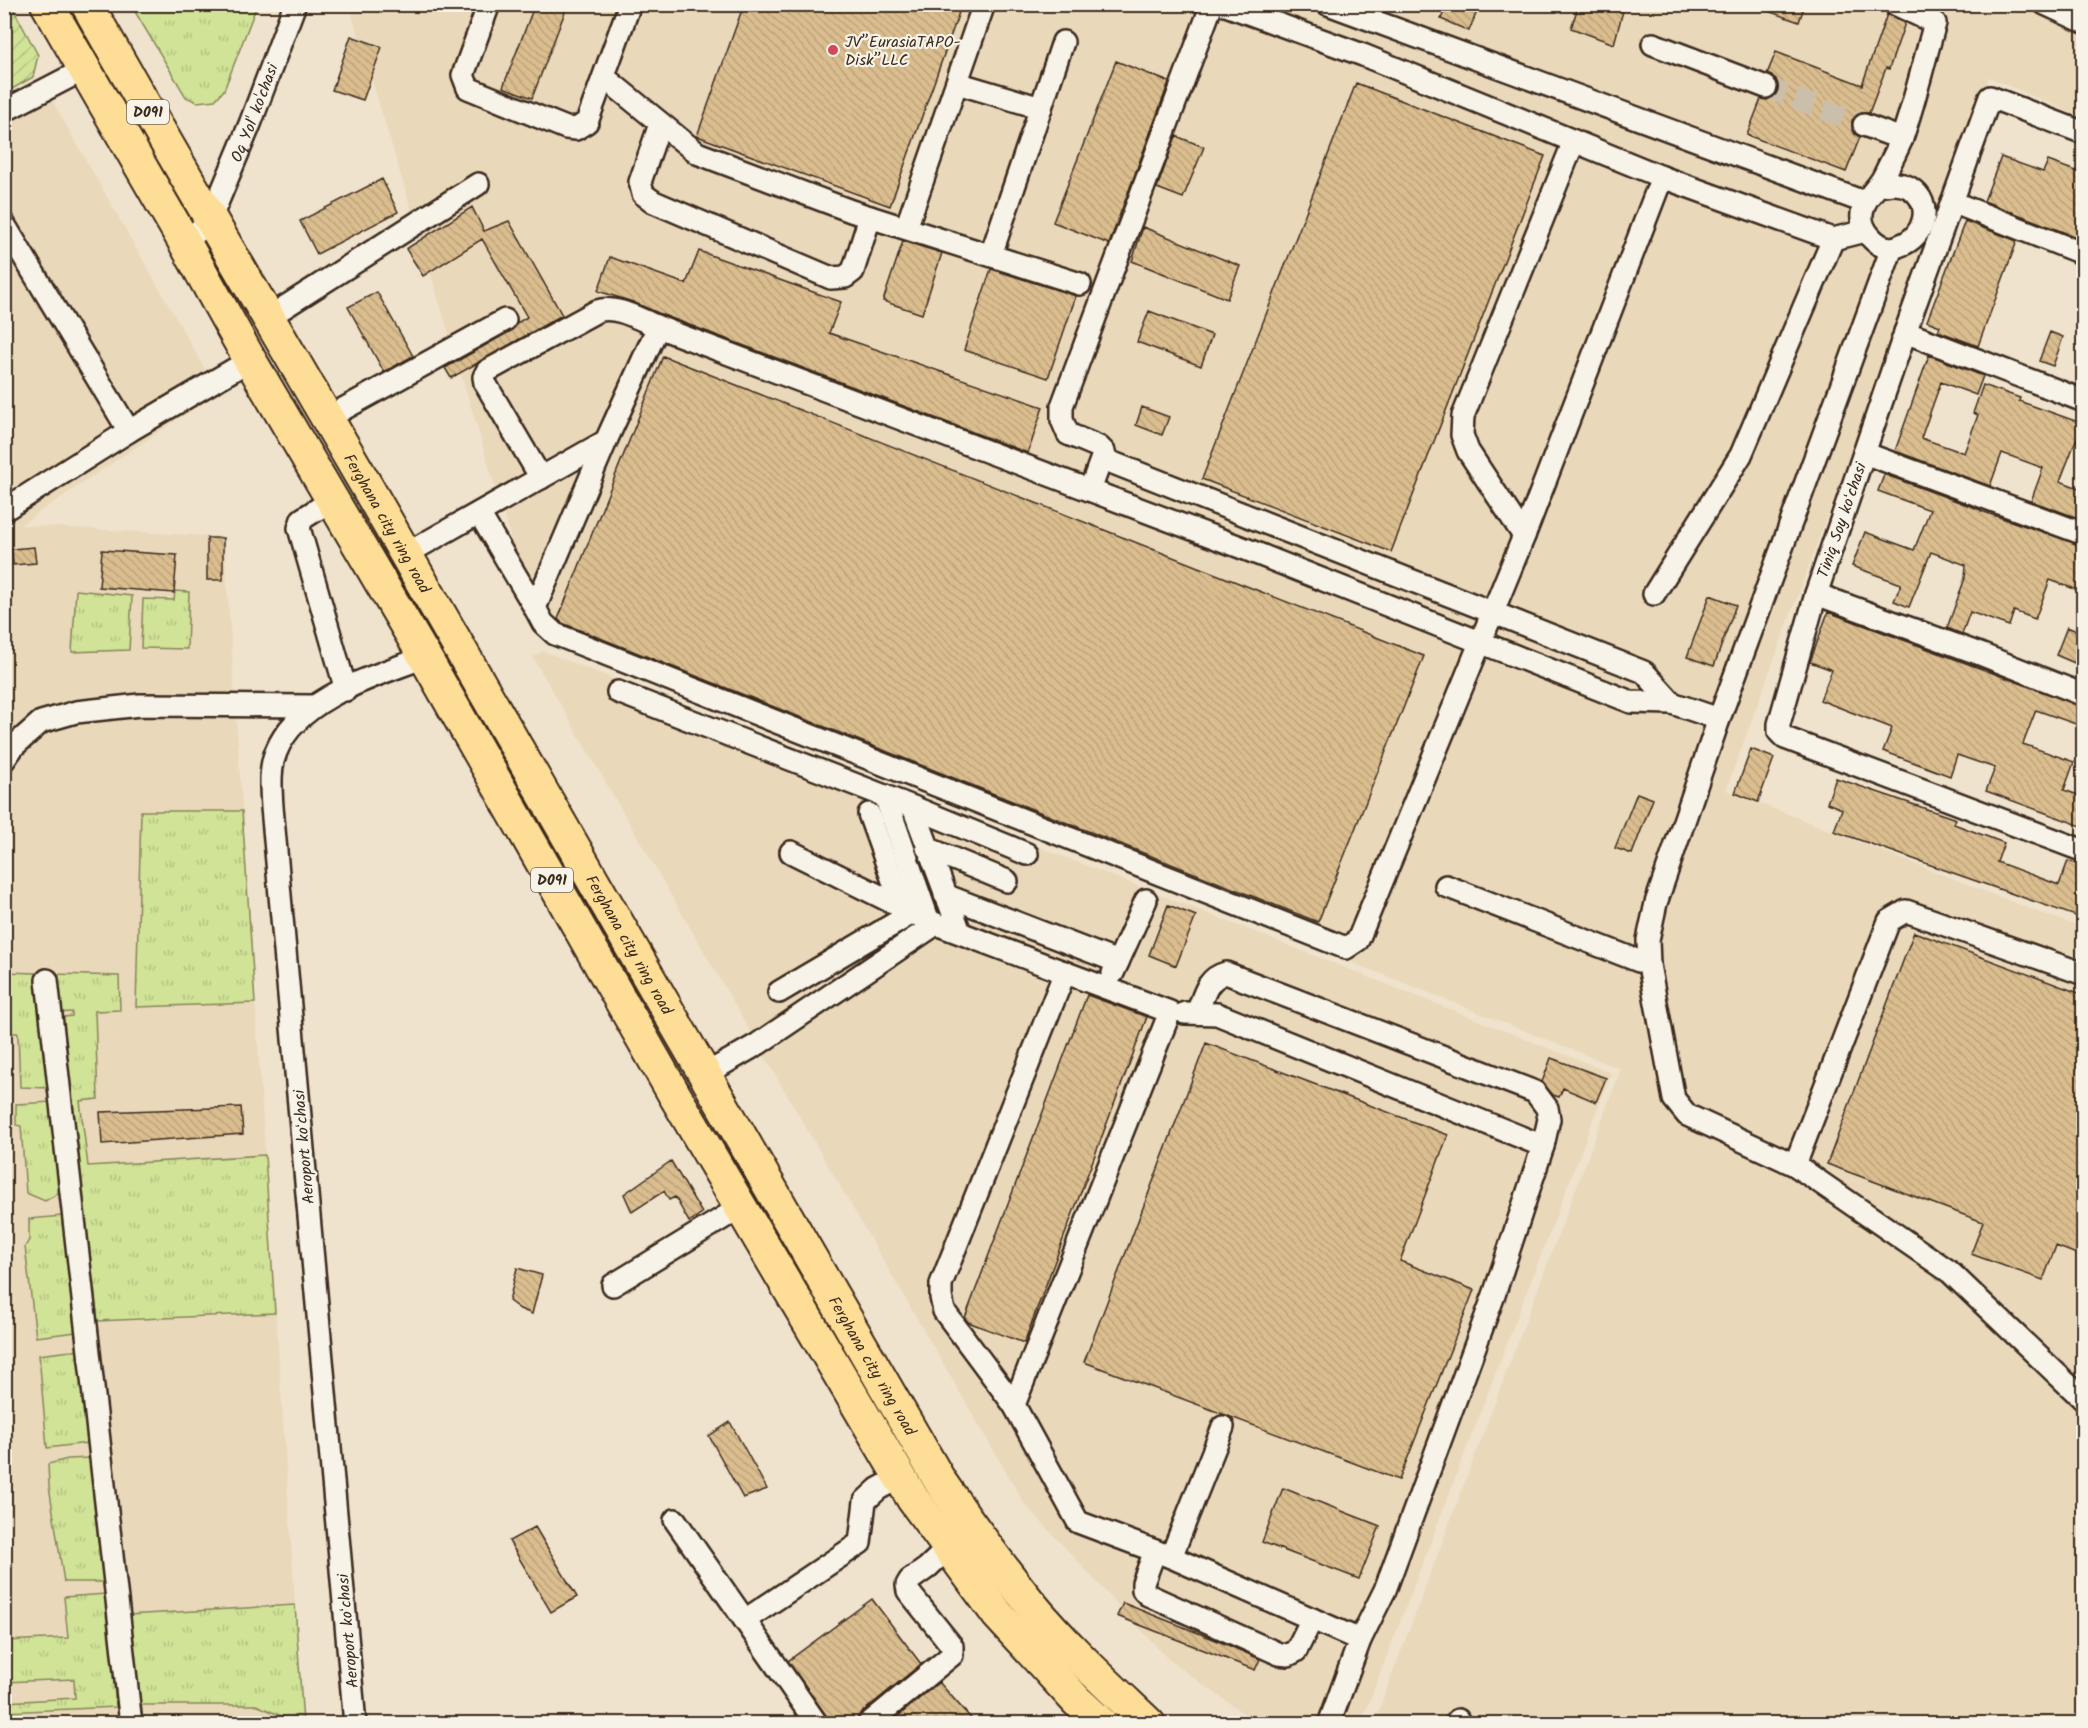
<svg xmlns="http://www.w3.org/2000/svg" width="2088" height="1728" viewBox="0 0 2088 1728" font-family="Kalam,sans-serif">
	<style>
		.built { fill: #e9d8ba }
		.grass { fill: url(#grass-tufts); stroke: #86865a; stroke-width: 1.5 }
		.garden { fill: url(#garden-furrows); stroke: #86865a; stroke-width: 1.5 }
		.building { fill: url(#building-back-hatch); stroke: #3b2a1e; stroke-width: 1.5 }
		.lines { fill: none; stroke-linecap: round; stroke-linejoin: round }
		.minor-tunnel { stroke: #cbbeaa; stroke-width: 21; stroke-dasharray: 21 10; stroke-linecap: butt }
		.minor-casing { stroke: #3b2a1e; stroke-width: 26 }
		.highway-casing { stroke: #3b2a1e; stroke-width: 36 }
		.minor { stroke: #f7f3e8; stroke-width: 21 }
		.highway { stroke: #fedd96; stroke-width: 32 }
		.poi-dot { fill: #d1495b; stroke: #f7f3e8; stroke-width: 2 }
		.labels { text-anchor: middle; stroke-width: 4.5; stroke-linejoin: round; paint-order: stroke }
		.shield { fill: #f7f3e8; stroke: #73665b; stroke-width: 1.5 }
		.shield-label { font-size: 15px; font-weight: bold; fill: #3b2a1e }
		.poi-label { font-size: 16px; fill: #3b2a1e; stroke: #f7f3e8; text-anchor: start }
		.street-label { font-size: 16px; fill: #3b2a1e; stroke: #f7f3e8 }
	</style>
	<defs>
		<pattern id="grass-tufts" width="24" height="20" patternUnits="userSpaceOnUse" patternTransform="scale(1.5)"><rect width="24" height="20" fill="#d1e397"/><path d="M3 7l-1-3M5 7V3M7 7l1-3M15 17l-1-3M17 17v-4M19 17l1-3" fill="none" stroke="#b4c382"/></pattern>
		<pattern id="garden-furrows" width="10" height="10" patternUnits="userSpaceOnUse" patternTransform="scale(1.5)"><rect width="10" height="10" fill="#d1e397"/><path d="M-1 1l2-2M0 10L10 0M9 11l2-2" fill="none" stroke="#b4c382"/></pattern>
		<pattern id="building-back-hatch" width="6" height="6" patternUnits="userSpaceOnUse" patternTransform="scale(1.5)"><rect width="6" height="6" fill="#dbbe8f"/><path d="M-1 5l2 2M0 0l6 6M5-1l2 2" fill="none" stroke="#bda37b"/></pattern>
	</defs>
	<rect width="100%" height="100%" fill="#efe3cd"/>
	<filter id="ink" filterUnits="userSpaceOnUse"><feTurbulence type="fractalNoise" baseFrequency=".0167" numOctaves="2"/><feDisplacementMap in="SourceGraphic" scale="12" xChannelSelector="R" yChannelSelector="G"/><feConvolveMatrix kernelMatrix="1 2 1 2 8 2 1 2 1" color-interpolation-filters="sRGB"/></filter>
	<g filter="url(#ink)">
		<path class="built" d="M356,4L2083,5V118L1989,77L1726,790L2030,909L2083,928V1723H1374L1621,1069L542,641L352,14Z
			M42,83L218,392L20,525L224,537L303,1723H5L4,104Z
			M543,651L1611,1073L1361,1723H1257L1168,1659L1024,1503L533,657Z"/>
		<path class="grass" d="M131,5H257L224,90L215,100L197,102L186,97Z
			M76,590L132,596L129,650L72,652Z
			M175,591L189,592L187,649L141,648L143,599L174,600Z
			M141,811H242L255,1003L136,1007Z
			M4,972L36,973L50,1088L20,1087L18,1033H5Z
			M56,974L119,976L120,1010L95,1011L98,1099L80,1101L88,1166L265,1155L275,1313L97,1321L56,1018L72,1016V1012L57,1013Z
			M52,1102L61,1192L45,1201L26,1193L21,1126L16,1125V1104Z
			M62,1216L76,1332L36,1337L25,1247L29,1240V1219Z
			M79,1350L88,1443L47,1448L39,1355Z
			M90,1458L104,1582H64L49,1486L48,1464L68,1459Z
			M106,1594L116,1707L5,1712V1702L75,1698L74,1679L5,1682V1641L68,1638L64,1597Z
			M295,1605L303,1723H298L256,1705H137L127,1615Z"/>
		<path class="garden" d="M5,4L11,5L38,55L33,77L5,93Z"/>
		<path class="building" d="M535,4H568L532,98L503,87Z
			M744,4H962L890,206L697,136Z
			M1447,4H1480L1469,31L1441,19Z
			M1579,4H1590L1603,9L1605,4L1623,11L1614,44L1571,28Z
			M1756,4H1805L1799,22L1756,7Z
			M1887,14L1905,23L1889,69L1886,68L1869,113H1861L1852,120V128L1855,134L1860,137L1846,172L1747,135L1761,99L1767,100L1774,97L1778,91L1776,79L1767,74L1776,52L1862,85Z
			M351,36L382,47L363,100L332,90Z
			M1116,61L1169,82L1109,244L1053,222Z
			M1356,83L1545,156L1391,552L1202,479Z
			M1176,136L1204,147L1183,198L1157,188Z
			M2001,157L2043,172L2048,161L2084,174V240L1984,201Z
			M382,179L398,212L317,254L300,221Z
			M472,207L484,231L509,221L562,315L451,378L445,368L511,331L517,323L527,317L482,239L423,276L406,249Z
			M1965,221L2017,241L1978,346L1938,331L1940,326L1927,321Z
			M1143,227L1240,266L1227,299L1132,261Z
			M903,241L942,253L922,314L883,301Z
			M699,251L841,302L829,333L1043,407L1028,453L663,315L633,302L598,291L610,257L686,284Z
			M991,269L1076,296L1048,378L964,350Z
			M377,292L413,356L384,372L348,307Z
			M1149,311L1212,335L1201,366L1137,342Z
			M2050,332L2063,337L2053,366L2039,361Z
			M1929,355L1983,376L1976,395L1941,382L1921,438L1964,453L1978,415L1973,413L1983,385L2020,398L2019,401L2084,424V443L2076,440L2060,481L2084,490V520L2031,501L2043,468L2002,453L1990,486L1895,451Z
			M663,356L1424,656L1318,922L562,623L558,619Z
			M1142,407L1169,417L1162,435L1136,425Z
			M1884,475H1886L1981,510V511L2084,546V582L2080,591L2050,580L2035,619L2014,611L2009,626L1970,612L1962,634L1947,628L1965,578L1966,565L1931,552L1909,607L1894,601L1901,584L1852,566L1865,532L1914,550L1930,510L1878,491Z
			M207,538H223V580H207Z
			M34,547L36,563L13,565L12,549Z
			M102,550L177,555L174,593L99,587Z
			M1710,595L1736,605L1714,666L1687,657Z
			M1828,612L2084,707V727L2036,710L2023,744L2074,762L2064,790L2084,797V827L1986,791L1995,768L1957,755L1950,776L1883,751L1892,728L1820,700L1832,670L1810,662Z
			M2067,627L2084,634V667L2056,655Z
			M1751,749L1774,758L1758,802L1735,793Z
			M1836,778L1956,819L1954,824L2004,843L1997,862L2059,885L2068,861L2084,866V875L2076,896L2084,899V919L1834,831L1842,809L1827,803Z
			M1637,793L1653,799L1632,854L1615,848Z
			M1168,905L1196,916L1176,966L1149,955Z
			M1914,932L2084,995V1257L2056,1246L2043,1280L1971,1254L1983,1222L1827,1164Z
			M1087,995L1147,1017L1024,1343L968,1322L965,1318Z
			M1206,1043L1448,1135L1400,1261L1474,1290L1399,1480L1084,1362Z
			M1551,1058L1606,1078L1596,1102L1563,1088L1559,1097L1553,1095L1542,1082Z
			M241,1107L243,1134L102,1144L100,1112Z
			M671,1161L702,1213L689,1222L675,1197L669,1200L664,1191L632,1212L624,1194Z
			M517,1268L542,1275L532,1314L520,1309L509,1301Z
			M730,1422L767,1489L743,1498L709,1436Z
			M1283,1488L1380,1526L1359,1579L1262,1542Z
			M535,1527L577,1597L551,1612L509,1541Z
			M872,1599L921,1664L860,1714L856,1724H832L788,1661Z
			M1123,1603L1216,1640L1260,1659L1255,1670L1117,1616Z
			M939,1682L976,1724H889Z"/>
		<g class="lines">
			<path class="minor-tunnel" d="M1766,87L1864,125"/>
			<defs>
				<g id="minor">
					<path d="M489,4L463,75L468,88L566,128L576,129L587,122L630,4"/>
					<path d="M1223,4L1363,55L1662,177L1833,239L1865,231"/>
					<path d="M1328,4L1864,202"/>
					<path d="M2045,4L2084,22"/>
					<path d="M1653,44L1766,87"/>
					<path d="M604,77L697,153L851,211L1080,284"/>
					<path d="M957,83L1041,108"/>
					<path d="M4,111L85,69"/>
					<path d="M660,124L640,182L643,194L654,202L831,278L845,277L853,271L870,217"/>
					<path d="M1864,125L1902,139"/>
					<path d="M2084,133L1990,97L1907,327L1816,594L1779,724V732L1785,738L2084,851"/>
					<path d="M1879,186C1889,184 1900,182 1910,188C1934,203 1925,237 1901,245C1898,246 1895,248 1892,248C1876,248 1860,229 1862,214C1863,198 1877,190 1884,176C1890,163 1897,151 1902,138C1915,101 1924,61 1935,23L1895,4"/>
					<path d="M1952,202L2084,254"/>
					<path d="M4,224L129,431L250,360"/>
					<path d="M906,228L984,4"/>
					<path id="s1" d="M185,243L210,220L250,124L295,4"/>
					<path d="M1892,248L1719,719L1656,903L1648,940L1649,965L1674,1099L1687,1115L1795,1165L1950,1272L2084,1400"/>
					<path d="M991,255L1063,42"/>
					<path d="M269,317L478,184"/>
					<path d="M1905,332L2084,401"/>
					<path d="M327,418L505,320"/>
					<path d="M606,441L535,608L543,623L555,634L1346,948L1358,940L1524,536L1662,177"/>
					<path d="M1864,453L2084,534"/>
					<path d="M1103,459L1644,672L1672,703"/>
					<path d="M541,478L485,383L484,377L487,371L597,311C617,305 639,319 658,327"/>
					<path d="M1090,490L1104,452L1099,447L1068,434L1062,420V406L1212,4"/>
					<path d="M332,500L302,519L299,528L346,690"/>
					<path d="M4,510L129,431"/>
					<path d="M479,513L535,608"/>
					<path d="M1524,536L1468,451L1462,435L1463,416L1574,141"/>
					<path d="M406,554L606,441L658,327L1248,550L1631,702L1672,703L1719,719"/>
					<path d="M1654,594L1741,455L1833,239"/>
					<path d="M1816,594L1980,654L2084,695"/>
					<path d="M618,692L913,807L1027,854"/>
					<path d="M4,760L14,746L41,722L76,712L140,705L313,706"/>
					<path d="M885,796L928,919"/>
					<path d="M913,807L960,932"/>
					<path d="M869,814L902,906"/>
					<path d="M927,848L1007,881"/>
					<path d="M791,852L936,924"/>
					<path d="M1446,886L1649,965"/>
					<path d="M945,895L1118,962"/>
					<path d="M1113,973L1146,900"/>
					<path d="M47,980L131,1724"/>
					<path d="M779,992L914,912"/>
					<path d="M1185,1013L1217,1014L1543,1146"/>
					<path d="M1197,1013C1204,996 1206,978 1226,973L1535,1092L1547,1108L1549,1119L1543,1146L1494,1295L1385,1590L1360,1640"/>
					<path d="M704,1075L758,1044L936,924L1170,1012L1014,1405L1078,1522L1171,1557L1360,1640L1329,1724"/>
					<path d="M1795,1165L1889,921L1906,911L2084,974"/>
					<path d="M613,1285L741,1207"/>
					<path d="M1014,1405L944,1311L941,1297V1284L1065,972"/>
					<path d="M675,1520L817,1724"/>
					<path d="M1155,1551L1143,1583V1590L1148,1595L1279,1654L1288,1655L1296,1651L1312,1619"/>
					<path d="M1171,1557L1223,1427"/>
					<path d="M745,1620L860,1543L865,1501L878,1489L900,1477"/>
					<path d="M355,1724L272,807C271,789 269,769 276,752C297,698 375,676 425,657"/>
					<path d="M868,1724L952,1655V1646L908,1591L907,1585L910,1580L927,1568L948,1548"/>
					<path d="M1456,1724L1458,1720"/>
				</g>
				<g id="highway">
					<path d="M47,4L185,243L250,360L430,666L674,1094L913,1499L998,1615L1077,1701L1102,1724"/>
					<path id="s2" d="M87,4C177,164 271,321 363,480C555,814 747,1150 941,1483C970,1524 998,1564 1029,1602C1065,1646 1108,1685 1149,1724"/>
				</g>
			</defs>
			<use href="#minor" class="minor-casing"/>
			<use href="#highway" class="highway-casing"/>
			<use href="#minor" class="minor"/>
			<use href="#highway" class="highway"/>
		</g>
	</g>
	<circle class="poi-dot" cx="833" cy="50" r="6"/>
	<g class="labels">
		<g class="shield">
			<rect x="127" y="100" width="42" height="24" rx="4.5"/>
			<rect x="531" y="868" width="42" height="24" rx="4.5"/>
		</g>
		<g class="shield-label">
			<text x="148" y="117">D091</text>
			<text x="552" y="885">D091</text>
		</g>
		<g class="poi-label">
			<text x="845" y="47">JV”EurasiaTAPO-<tspan x="845" dy="18">Disk”LLC</tspan></text>
		</g>
		<g class="street-label">
			<text dy="6" stroke="none"><textPath href="#s1" startOffset="150">Oq Yol' ko'chasi</textPath></text>
			<text transform="translate(1841 520) rotate(-71)" y="6">Tiniq Soy koʻchasi</text>
			<text dy="6" stroke="none"><textPath href="#s2" startOffset="600">Ferghana city ring road</textPath></text>
			<text dy="6" stroke="none"><textPath href="#s2" startOffset="1086">Ferghana city ring road</textPath></text>
			<text transform="translate(303 1147) rotate(-95)" y="6">Aeroport koʻchasi</text>
			<text dy="6" stroke="none"><textPath href="#s2" startOffset="1572">Ferghana city ring road</textPath></text>
			<text transform="translate(347 1631) rotate(-95)" y="6">Aeroport koʻchasi</text>
		</g>
	</g>
	<rect width="2088" height="1728" fill="none" stroke="#f7f3e8" stroke-width="24"/>
	<rect x="12" y="12" width="2064" height="1704" fill="none" stroke="#3b2a1e" stroke-width="2" filter="url(#ink)"/>
</svg>
